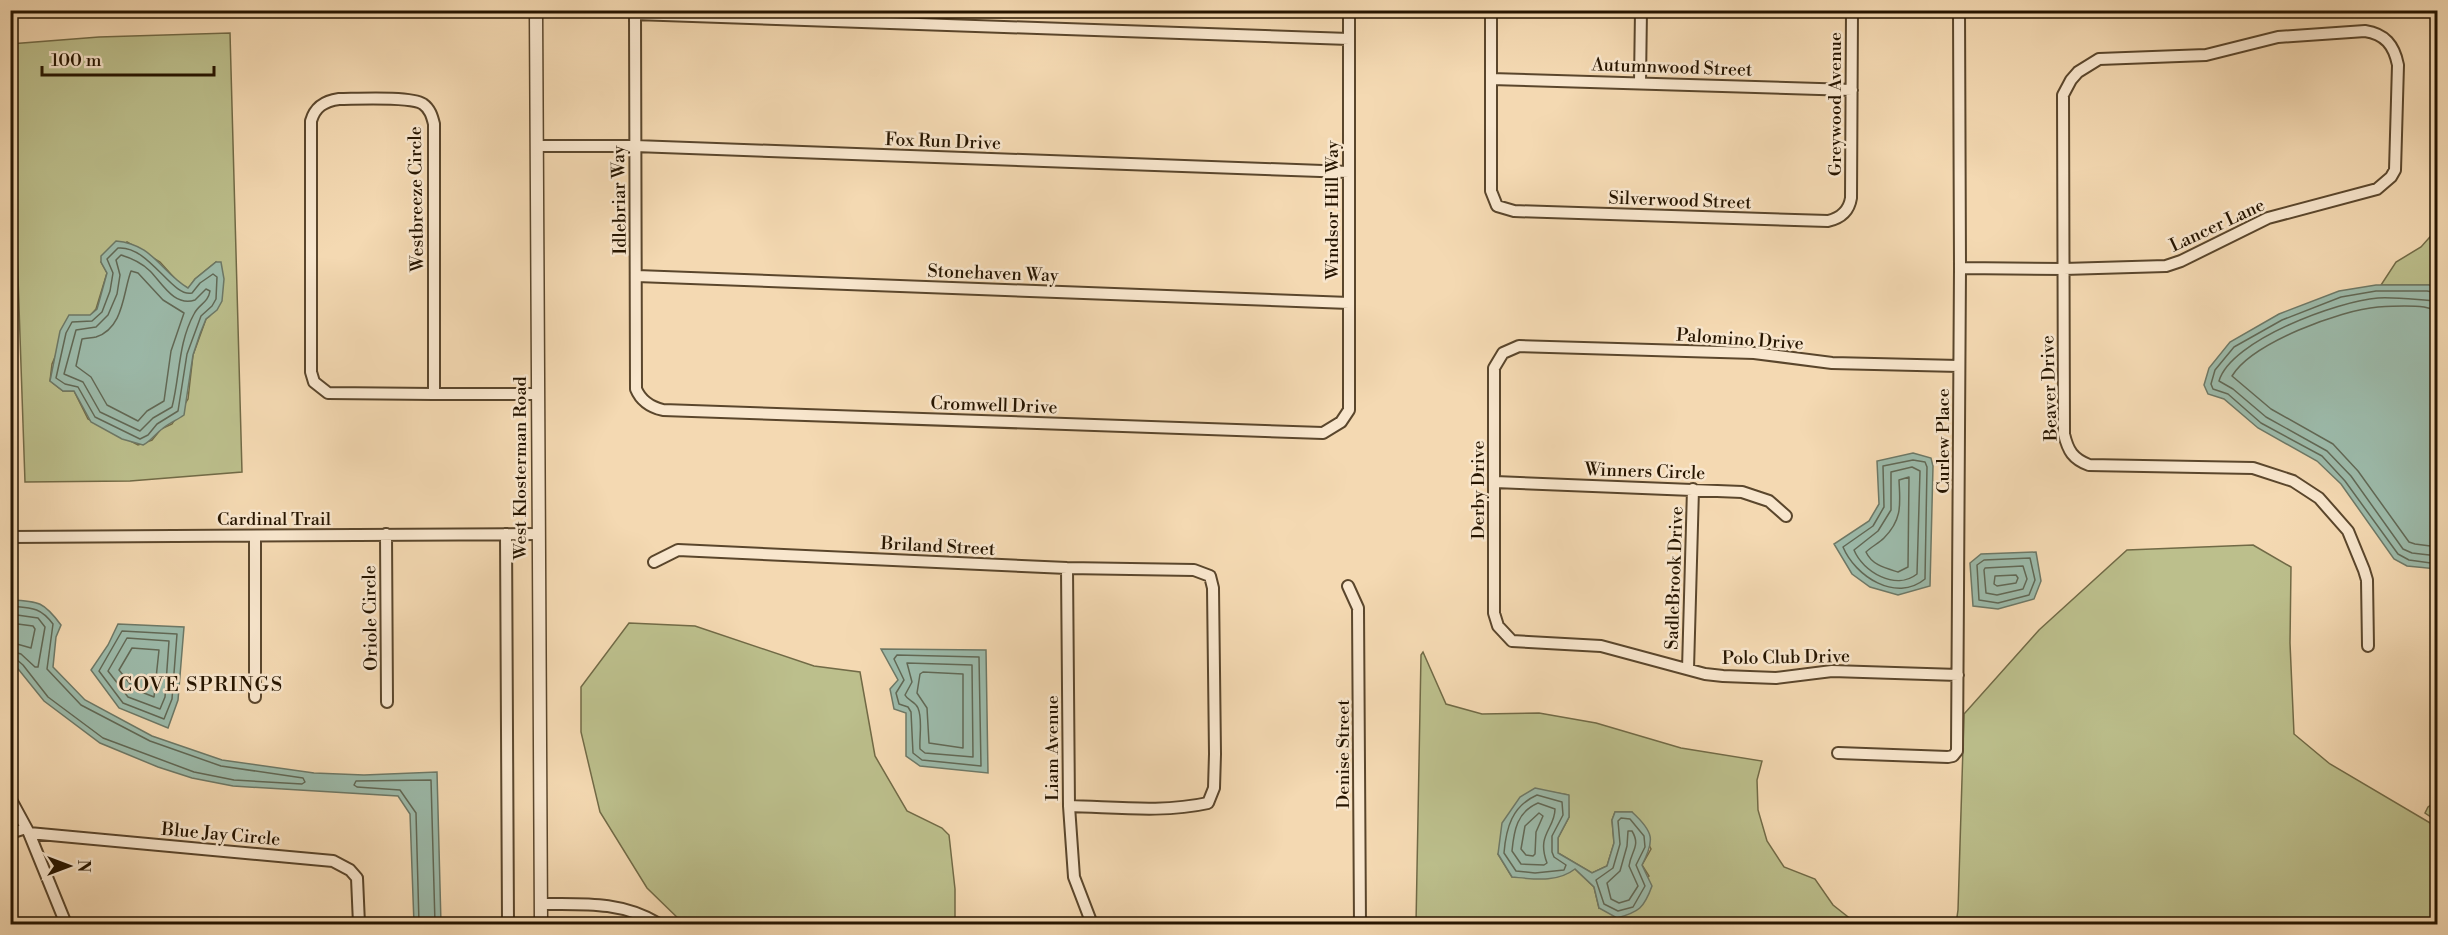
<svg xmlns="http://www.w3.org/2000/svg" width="2448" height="935" viewBox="0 0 2448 935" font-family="'Libre Bodoni',serif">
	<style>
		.green { fill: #bcbf8c; stroke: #716a46; stroke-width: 1.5; fill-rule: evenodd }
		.water { fill: #9cbaaa; stroke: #6d7866; stroke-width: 1.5 }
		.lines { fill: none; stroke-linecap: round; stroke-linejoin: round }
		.shore { stroke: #616855; stroke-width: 1.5 }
		.minor-casing { stroke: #5a462c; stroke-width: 14 }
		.tertiary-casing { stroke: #5a462c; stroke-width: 15 }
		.minor { stroke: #f8e6cd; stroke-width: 10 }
		.tertiary { stroke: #f8e6cd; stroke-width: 12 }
		.labels { text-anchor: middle; stroke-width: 5; stroke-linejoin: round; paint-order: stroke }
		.street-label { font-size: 18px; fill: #261500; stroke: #f8e6cd }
		.neighbourhood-label { font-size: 20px; letter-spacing: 1.5px; fill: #261500; stroke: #f8e6cd }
	</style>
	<rect width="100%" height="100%" fill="#f4d9b2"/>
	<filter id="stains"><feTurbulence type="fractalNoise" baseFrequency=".00333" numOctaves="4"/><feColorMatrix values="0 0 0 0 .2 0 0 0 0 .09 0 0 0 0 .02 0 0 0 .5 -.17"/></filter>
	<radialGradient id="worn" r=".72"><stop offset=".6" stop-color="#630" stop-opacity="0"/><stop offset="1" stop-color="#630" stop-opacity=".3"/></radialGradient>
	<path class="green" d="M230,33L242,472L130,481L25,482L10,44L99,37ZM127,242L160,262L178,282L188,289L195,279L216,262C224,280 226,285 217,303C214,310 212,315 206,319L193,355L188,399L172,424L161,429L152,440L138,445L88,419L74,391H63L50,381L52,364L56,355L96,309L107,273L101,262Z
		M2437,229V288L2429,285H2381L2396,262L2421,247Z
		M2253,545L2291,567L2290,643L2294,734L2330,764L2437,827V924H1956L1958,910L1964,714L2039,630L2127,550Z
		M629,623L695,626L814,666L860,672L875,756L907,811L942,828L949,835L955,889V924H684L647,888L600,812L581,732V687Z
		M1423,652L1446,704L1482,714L1539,713L1596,723L1681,748L1762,761L1757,780L1758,810L1767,841L1784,867L1815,879L1833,905L1857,924H1416L1421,655ZM1551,792L1568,795L1569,817L1558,838V853L1592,873L1607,866L1614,843L1612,820L1615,812H1632L1651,849L1642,865L1649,876L1599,908L1594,887L1575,869L1512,877L1498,854Z
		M2437,801V821L2425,813L2428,807Z"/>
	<path class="water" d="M116,241C153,244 161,272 188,288L195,279L216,262H221L224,279L222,301L217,310L206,319L200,334L193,355L184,415C177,420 169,423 162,429C155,434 151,441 143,445L122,439L91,422L74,391H63L50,381L60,331L69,315H90L97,309L107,273L101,262V256Z
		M2376,285H2429L2437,288V569L2407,566L2394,559L2341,484L2317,461L2258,428L2224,399L2208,394L2204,385L2209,368L2230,342L2279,314L2339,291Z
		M1913,453L1931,458L1933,466L1930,586L1898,595L1870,587L1852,574L1834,544L1869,521L1879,504L1877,461Z
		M2036,552L2041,581L2034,599L1998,609L1973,606L1970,563L1981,554Z
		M11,600C39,601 44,602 61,625L56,637L53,667L85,700L152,736L222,760L314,773L364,775L437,772L441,924H414L410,814L398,796L233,786L192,778L158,767L100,743L44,701L19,670L11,662Z
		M118,624L184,627L178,700L168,728L119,708L91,670L108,645Z
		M881,649L986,650L988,773L920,766L906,756V713L894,709L890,689L898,680Z
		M1535,788L1569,795V817L1558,838V853L1592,873L1607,866L1614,843L1612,820L1615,812H1632C1654,832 1655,840 1642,865L1652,886C1644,908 1639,912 1617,918L1599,908L1594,887L1575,869C1557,883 1534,879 1512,877L1498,854L1502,823L1520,797Z"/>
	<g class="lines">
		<path class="shore" d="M118,248C149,245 172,298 192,293L200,283L213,274L217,277L216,299L212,306L201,316L187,354L178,411L157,424L148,435L140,439L95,417L78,387L65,384L56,378L66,333L72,322L92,321L102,312L110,291L113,273L107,259Z
			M121,255C131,258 143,264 150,271C162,283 174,307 195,300L206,289L210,291C208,303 199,304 194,314C178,343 180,376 172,407L153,418L140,431L100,412L83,382L64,374L76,330L96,327L108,315L117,294L120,275L116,260Z
			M131,271L138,273L163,300L184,313L171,351L164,401L147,411L138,421L107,405L91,377L76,366L82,339C87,338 92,338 96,337C124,328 123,292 131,271Z
			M2438,293L2427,291H2376L2341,297L2282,320L2234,347L2215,370L2211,384L2213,389L2228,394L2261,423L2322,456L2345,481L2398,554L2409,560L2438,564
			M2438,301C2418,300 2398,297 2378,298C2338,301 2231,340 2219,381L2233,389L2266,417L2327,451L2351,476L2403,549L2412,553L2438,556
			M2438,310C2433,310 2429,308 2424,307C2410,305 2392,306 2378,307C2340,310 2252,343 2232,376L2271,409L2333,444L2358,471L2409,542L2415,544L2438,547
			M1913,460L1925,462L1927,467L1925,579C1896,603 1855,576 1843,547L1873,526L1884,507L1883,466Z
			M1912,467L1920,471L1917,574C1896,591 1863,572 1854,550L1878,531L1891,510V472Z
			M1909,477L1908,567L1898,572C1885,568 1872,565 1866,552C1871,547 1879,543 1884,538C1903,519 1900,503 1899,480Z
			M2030,558L2035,580L2029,595L1998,603L1979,600L1977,565L1984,560Z
			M2023,566L2027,579L2023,589L1997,595L1986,593L1984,570L1985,568Z
			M2016,575L2018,578L2016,583L1997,586L1994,584L1995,576Z
			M10,606C32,608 40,607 53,624L47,669L81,705L150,741L221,766L303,778L305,782L302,784L234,780L194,772L103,738L48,697L23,665L16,659L10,658
			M10,614L38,618L45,627L38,667H35L21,654L10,651
			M10,623L33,626L35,629L31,648L10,642
			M122,631L177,634L172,699L164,719L123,703L99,671Z
			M127,638L169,641L165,697L160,709L128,697L108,671Z
			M132,648L159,650L154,697L134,689L119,670Z
			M897,655L979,657L981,766L922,760L913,753L911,712L908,707L899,704L896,693L904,680L894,659Z
			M907,663L972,665L973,757L925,753L920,749C919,737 923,720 918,708C915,701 908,701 905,695L912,682Z
			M923,672L963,674V748L929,743L927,708L917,693L920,674Z
			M1537,795L1562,802L1563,815L1552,836V852L1554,857L1566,865L1564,870L1535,873L1516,871L1504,853C1506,828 1512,806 1537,795Z
			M1538,803L1555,809C1555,829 1536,834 1547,863L1544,865L1521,864L1512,851C1514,830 1517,812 1538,803Z
			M1539,813L1543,816L1536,832L1535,854L1533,856L1526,855L1521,849L1525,826Z
			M1621,818L1630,819L1644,836L1645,847L1636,865L1645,886L1633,907L1618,911L1604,904L1596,880L1613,868L1620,844L1618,821Z
			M1628,831H1632C1641,846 1631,851 1629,866L1638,886L1629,900L1619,903L1611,899L1607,883L1620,871L1627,846Z
			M419,924L416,813L400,790L357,787L354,785L356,781L431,780L435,924"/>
		<defs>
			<path id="minor" d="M635,10L636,389C641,401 650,407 663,410L1323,433L1341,422L1349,410V10
				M1491,10V191L1497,206L1514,211L1828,221C1841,218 1849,211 1851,198L1852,10
				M635,14L1349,39
				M1491,79L1852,90
				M1640,82L1641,10
				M339,99C356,99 411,96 423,104C430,109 432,116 434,124V394L328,393L314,382L311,372V121C315,107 324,101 339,99Z
				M537,146H635L1349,172
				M1960,268L2064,269L2166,266L2181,261L2268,218L2377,189L2391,177L2395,170L2398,65C2394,45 2385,34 2365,31L2278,37L2206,55L2099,59L2078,72L2071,80L2063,95L2064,434C2068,451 2073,459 2089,465L2253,468L2293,481L2319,498L2348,531L2364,570L2367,580L2368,646
				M637,276L1349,303
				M434,394H537
				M1495,482L1742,492L1769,501L1786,516
				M386,534L387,702
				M506,534L508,924
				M255,536V697
				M10,537L539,534
				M654,562L678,550L1067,568L1194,570L1210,576L1213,588L1215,754L1214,788L1208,803C1163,813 1115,807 1069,806
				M1067,568L1069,806L1074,877L1092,924
				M1348,586L1358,608L1360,924
				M1688,669L1693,489
				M1958,675L1832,671L1776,678L1723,676L1705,674L1601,646L1512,641L1498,626L1494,613V368L1503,353L1519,346L1754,353L1832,363L1959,366
				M1838,753L1948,757L1953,756L1957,751L1960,268L1959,10
				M10,798L29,833L66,924
				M10,833L26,828
				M29,833L333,861L350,870L357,878L359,924
				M541,904C583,904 622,901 659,924"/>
			<path id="tertiary" d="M536,10L541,924"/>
		</defs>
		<use href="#minor" class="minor-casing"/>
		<use href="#tertiary" class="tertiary-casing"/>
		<use href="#minor" class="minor"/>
		<use href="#tertiary" class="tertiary"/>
	</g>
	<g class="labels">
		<g class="street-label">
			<text transform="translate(1672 67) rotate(2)" y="6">Autumnwood Street</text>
			<text transform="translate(1835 104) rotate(-90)" y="6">Greywood Avenue</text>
			<text transform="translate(943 141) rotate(2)" y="6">Fox Run Drive</text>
			<text transform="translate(416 199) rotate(-91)" y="6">Westbreeze Circle</text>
			<text transform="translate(619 200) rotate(-91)" y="6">Idlebriar Way</text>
			<text transform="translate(1680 200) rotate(2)" y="6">Silverwood Street</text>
			<text transform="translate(1332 210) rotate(-90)" y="6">Windsor Hill Way</text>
			<text transform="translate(2217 225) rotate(-25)" y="6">Lancer Lane</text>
			<text transform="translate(993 273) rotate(2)" y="6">Stonehaven Way</text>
			<text transform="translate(1740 339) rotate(4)" y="6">Palomino Drive</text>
			<text transform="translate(2049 388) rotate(-92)" y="6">Beaver Drive</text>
			<text transform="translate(994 405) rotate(2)" y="6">Cromwell Drive</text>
			<text transform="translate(1943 441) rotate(-90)" y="6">Curlew Place</text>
			<text transform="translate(520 468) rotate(-90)" y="6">West Klosterman Road</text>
			<text transform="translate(1645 471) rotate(2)" y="6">Winners Circle</text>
			<text transform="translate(1478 490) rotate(-90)" y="6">Derby Drive</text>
			<text x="274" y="525">Cardinal Trail</text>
			<text transform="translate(938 546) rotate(3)" y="6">Briland Street</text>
			<text transform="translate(1674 578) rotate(-88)" y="6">SadleBrook Drive</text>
			<text transform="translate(370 618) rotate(-91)" y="6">Oriole Circle</text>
			<text transform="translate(1786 657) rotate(-1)" y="6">Polo Club Drive</text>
			<text transform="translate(1052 748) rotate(-90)" y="6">Liam Avenue</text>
			<text transform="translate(1343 754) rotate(-90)" y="6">Denise Street</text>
			<text transform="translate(221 834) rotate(5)" y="6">Blue Jay Circle</text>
		</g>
		<g class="neighbourhood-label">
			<text x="201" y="691">COVE SPRINGS</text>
		</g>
	</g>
	<rect width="2448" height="935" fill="none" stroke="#f4d9b2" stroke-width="36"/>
	<rect x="12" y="12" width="2424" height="911" fill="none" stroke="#261500" stroke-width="3"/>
	<rect x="18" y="18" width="2412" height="899" fill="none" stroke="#261500" stroke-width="1.5"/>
	<g transform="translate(69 866) rotate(90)" stroke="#f8e6cd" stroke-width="4.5" paint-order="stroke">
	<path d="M0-4.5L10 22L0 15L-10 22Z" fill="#261500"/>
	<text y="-9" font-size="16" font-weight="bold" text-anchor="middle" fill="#261500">N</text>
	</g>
	<path d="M42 66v9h172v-9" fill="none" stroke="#261500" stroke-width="3"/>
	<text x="51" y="66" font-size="18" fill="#261500" stroke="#f8e6cd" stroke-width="4.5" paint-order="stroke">100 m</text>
	<rect width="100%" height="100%" filter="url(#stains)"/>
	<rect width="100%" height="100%" fill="url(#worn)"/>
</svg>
